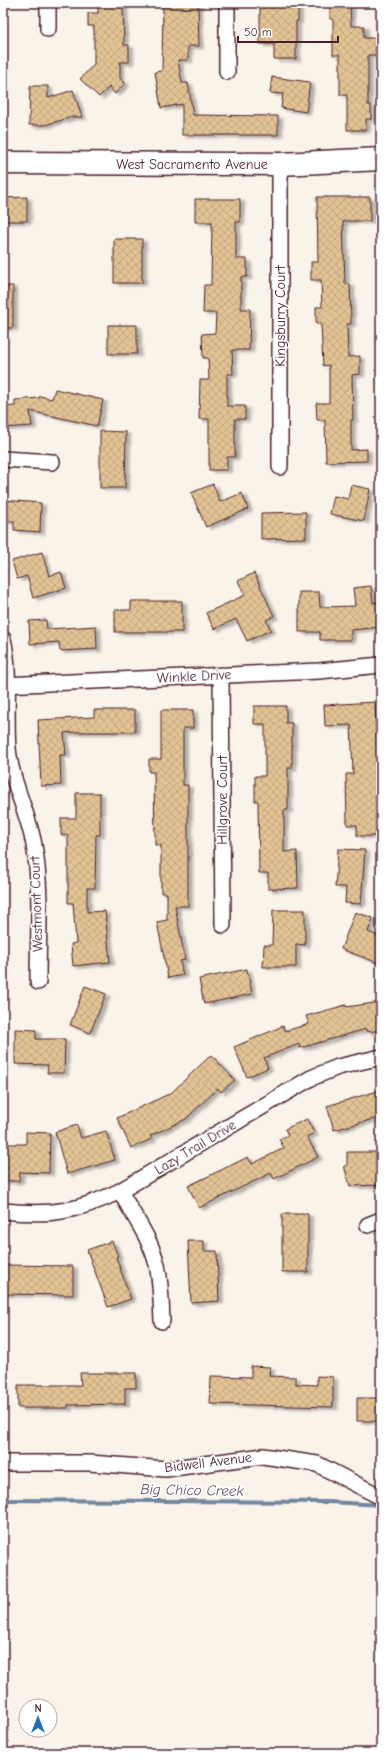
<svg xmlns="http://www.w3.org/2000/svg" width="384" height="1756" viewBox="0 0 384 1756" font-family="'Comic Neue',sans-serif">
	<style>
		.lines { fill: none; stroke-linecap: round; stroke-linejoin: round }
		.stream { stroke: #71869f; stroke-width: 4 }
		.building { fill: url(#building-cross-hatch); stroke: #4a1f2b; filter: url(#shadow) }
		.street-casing { stroke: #4a1f2b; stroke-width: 18 }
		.secondary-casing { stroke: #4a1f2b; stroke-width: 25 }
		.street { stroke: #fff; stroke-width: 15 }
		.secondary { stroke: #fff; stroke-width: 22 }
		.labels { text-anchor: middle; stroke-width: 3.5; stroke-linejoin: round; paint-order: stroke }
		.street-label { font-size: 14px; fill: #4a1f2b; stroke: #fff }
		.water-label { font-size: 15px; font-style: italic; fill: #5e5365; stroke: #fff }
	</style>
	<defs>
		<pattern id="building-cross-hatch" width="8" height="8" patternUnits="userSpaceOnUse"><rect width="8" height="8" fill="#e1c394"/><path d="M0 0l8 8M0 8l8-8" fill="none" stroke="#c3a780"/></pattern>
		<filter id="shadow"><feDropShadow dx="4.5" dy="2.5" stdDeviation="1" flood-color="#0004"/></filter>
	</defs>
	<rect width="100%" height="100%" fill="#f9f3ea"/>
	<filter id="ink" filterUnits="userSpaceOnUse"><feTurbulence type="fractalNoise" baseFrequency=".025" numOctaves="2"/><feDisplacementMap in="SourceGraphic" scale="8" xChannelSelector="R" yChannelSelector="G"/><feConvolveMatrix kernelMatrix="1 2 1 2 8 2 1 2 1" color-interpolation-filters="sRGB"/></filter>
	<g filter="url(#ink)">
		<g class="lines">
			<path class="stream" d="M3,1500L329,1502L381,1505"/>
		</g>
		<path class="building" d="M98,3H123L124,45H129V62H120V78L125,83L115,94L109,87L99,97L80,79L94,64V26H88V13H98Z
			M163,3H198L199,46H188V60H178L182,83H188L193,115L278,116V135H182V104L161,108L155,72L162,71Z
			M272,3H298V21H296V59H274V44H260V4Z
			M330,3H350L351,26H364V38H376V55H368V105H371V119H366V130H347V95H340V55H333V19H330Z
			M272,77L310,82L306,112L281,108L283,94L270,93Z
			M30,86H48V98L73,90L82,117H72L45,125H29Z
			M27,197V221H3V198Z
			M317,197H370V221H343L345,284H350L351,324H347L348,357L360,356V374L352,375L353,420H351V450L367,449V461L326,462L325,420H317L316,403H329V365L323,366L321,324H316V307H322L321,280H311V262H318Z
			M195,199H240V222H236V259H247V277H241V309H250L249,350H232L233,374H227V406H245V419H235V457H227V470H209V419H199L200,380H209L208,358H203L202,334L215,333L216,313H203L204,285H211L212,222H195Z
			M114,239H142V283H114Z
			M3,286H13V328H3Z
			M108,325H137V354H108Z
			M55,389L103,400L97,426L30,411L32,426L3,428V407L15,406V400L39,398L40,396L52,399Z
			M100,431L126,432L125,488H100Z
			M213,484L220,502L242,493L248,509L206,527L191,493Z
			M351,485L370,489L364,521L330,514L334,496L348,499Z
			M3,500L41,503L40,532L14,530V521H3Z
			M306,512V538L261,539V513Z
			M42,552L49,576L61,572L66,588L33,598L27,576L17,579L12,561Z
			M254,573L274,616L266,620L271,630L247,641L236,619L214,629L206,613L245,595L238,581Z
			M371,586L373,603L381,602V627L351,630V640H320V632H299V592H319L320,607L355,606L353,588Z
			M131,601H182V632H115V610H131Z
			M46,620L47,629L96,626L97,649L60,651L59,642L30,644L29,621Z
			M375,702L378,774H381V836H357V825H347L346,774H353L351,725L325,726L324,705Z
			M254,706H286V723H292V768H288V810H284V852L297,851L298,888L268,889V873H259L258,801H255V776H265V724H254Z
			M94,710H135V732H76L64,733L66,755H60L61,785L41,786L38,720L94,717Z
			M161,710H193V728H183V785H188V906H175L185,960L180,961L183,975L168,978L157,922L167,920V893H161V845H155L154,772H149V759H161Z
			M76,793H100V835H96L95,888H87V912L105,911L110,962L73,966L71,944L76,943L73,903H68V835H61V818H76Z
			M338,849L365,850L361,904L345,903L346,887H335Z
			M273,910H305V945L296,944V967H263L264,945H272Z
			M355,912L373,918L368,932L381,937V964L341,949Z
			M247,969L252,994L204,1004L199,979Z
			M85,986L106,994L90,1033L70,1025Z
			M381,1002V1030L367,1032L366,1029L300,1048L299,1044L264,1058L268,1068L247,1077L234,1047L283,1026L285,1031L309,1024L306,1016L346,1005V1007Z
			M15,1029L36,1030V1039H65L64,1073H47L48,1065L15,1064Z
			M211,1055L235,1080L221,1092L218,1088L186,1119L150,1136L152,1139L131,1148L117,1118L171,1093Z
			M381,1090V1117L334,1130L327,1106Z
			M307,1119L314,1133L307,1137L318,1157L274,1179L271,1173L199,1208L188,1186L248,1157L252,1164L284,1148L279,1139L288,1135L285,1129Z
			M77,1125L81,1138L106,1131L115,1160L67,1174L55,1132Z
			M26,1132L50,1133L49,1173L20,1172L19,1181H3L4,1144H26Z
			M347,1152H381V1185L350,1186L344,1166H347Z
			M282,1214H308V1272H282Z
			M112,1241L118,1256L116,1257L131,1299L108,1307L87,1250Z
			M188,1241H204V1251H217L219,1301L191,1303Z
			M3,1265L73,1266V1295L3,1294Z
			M251,1366L270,1367L269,1376L296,1377V1384L317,1385V1376L333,1377V1407L210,1404L211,1376L251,1377Z
			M80,1373H136V1388H125V1404L68,1405V1408H18V1385H81Z
			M357,1398H381V1421H357Z"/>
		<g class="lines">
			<defs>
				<path id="street" d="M48,3V29
					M227,3V72
					M3,459L52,462
					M280,467V164
					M3,639C11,672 5,713 8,748C11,782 28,812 34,845C42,890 38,936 38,982
					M221,675L223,925
					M3,685L319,671L381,665
					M120,1191C133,1215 151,1239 157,1265C161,1283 161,1302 162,1321
					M3,1211C50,1216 77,1212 120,1191L311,1078L338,1067L381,1057
					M368,1225L381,1220
					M3,1463H90L166,1469L263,1456L317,1464L377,1495H381"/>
				<path id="secondary" d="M3,163L280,164L381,159"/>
			</defs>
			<use href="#street" class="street-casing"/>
			<use href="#secondary" class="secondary-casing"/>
			<use href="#street" class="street"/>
			<use href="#secondary" class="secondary"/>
		</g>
	</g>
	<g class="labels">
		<g class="street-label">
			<text x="192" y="169">West Sacramento Avenue</text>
			<text transform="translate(280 316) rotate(-90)" y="5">Kingsburry Court</text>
			<text transform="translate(194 676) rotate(-3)" y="5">Winkle Drive</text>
			<text transform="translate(222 800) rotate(-90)" y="5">Hillgrove Court</text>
			<text transform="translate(36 904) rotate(-92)" y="5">Westmont Court</text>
			<text transform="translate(195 1147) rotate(-31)" y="5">Lazy Trail Drive</text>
			<text transform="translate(208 1462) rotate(-7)" y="5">Bidwell Avenue</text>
		</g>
		<g class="water-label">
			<text transform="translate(192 1490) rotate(1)" y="5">Big Chico Creek</text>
		</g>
	</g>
	<rect width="384" height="1756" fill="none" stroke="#fff" stroke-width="16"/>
	<rect x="8" y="8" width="368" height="1740" fill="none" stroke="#4a1f2b" stroke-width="1.5" filter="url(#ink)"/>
	<g transform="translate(38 1718)"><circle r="19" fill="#ffffff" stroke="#b7a5aa"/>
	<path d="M0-3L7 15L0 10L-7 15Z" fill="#1f6fb2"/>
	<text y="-6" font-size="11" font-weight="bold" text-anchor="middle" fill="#4a1f2b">N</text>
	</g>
	<path d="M238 36v6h100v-6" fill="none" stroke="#4a1f2b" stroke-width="2"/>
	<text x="244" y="36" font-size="12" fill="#4a1f2b" stroke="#ffffff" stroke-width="3" paint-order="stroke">50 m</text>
</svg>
